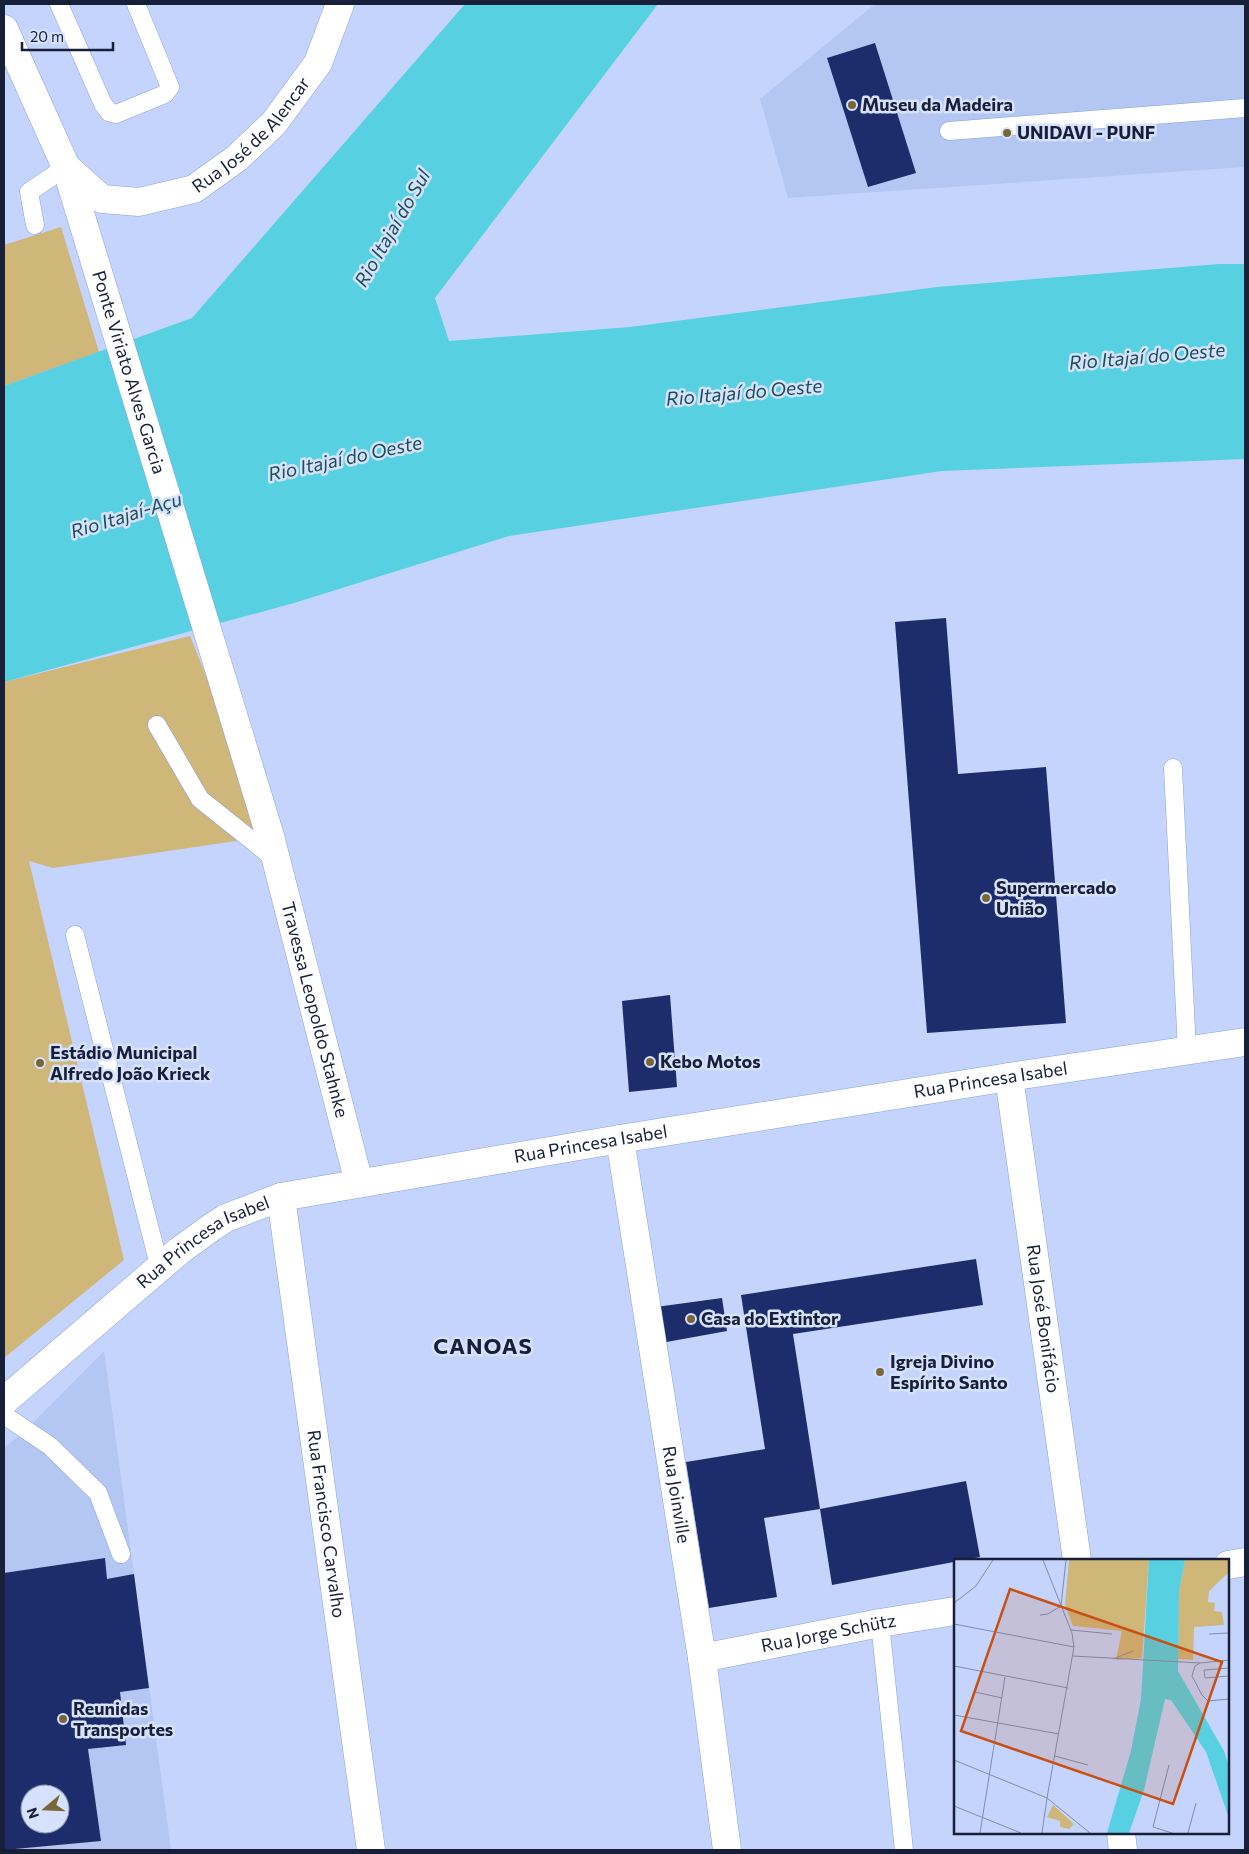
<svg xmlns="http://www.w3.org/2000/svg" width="1249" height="1854" viewBox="0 0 1249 1854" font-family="Commissioner,sans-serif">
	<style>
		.built { fill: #b4c6f2; fill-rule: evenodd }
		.green { fill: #cfb679 }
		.water { fill: #57d1e2 }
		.building { fill: #1d2d6b; fill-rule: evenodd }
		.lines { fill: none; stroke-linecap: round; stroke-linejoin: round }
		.lane-casing { stroke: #88a1e2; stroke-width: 19 }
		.street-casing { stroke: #88a1e2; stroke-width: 29 }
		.secondary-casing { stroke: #88a1e2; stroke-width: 29 }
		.lane { stroke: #fff; stroke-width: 18 }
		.street { stroke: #fff; stroke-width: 28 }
		.secondary { stroke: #fff; stroke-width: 28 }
		.poi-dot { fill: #796635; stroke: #d6e1fd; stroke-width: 2 }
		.labels { text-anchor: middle; stroke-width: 5; stroke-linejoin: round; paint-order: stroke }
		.poi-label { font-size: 18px; font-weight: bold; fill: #171f39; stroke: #d6e1fd; text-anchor: start }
		.street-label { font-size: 18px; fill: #171f39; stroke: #d6e1fd }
		.water-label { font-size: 19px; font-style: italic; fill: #1a4f57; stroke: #d6e1fd }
		.district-label { font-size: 22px; font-weight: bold; letter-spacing: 1px; fill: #171f39; stroke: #d6e1fd }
		.inset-road { fill: none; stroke: #7f8caf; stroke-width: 1 }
		.view { fill: #c95013; fill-opacity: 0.15; stroke: #c95013; stroke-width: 2.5 }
		.inset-edge { fill: none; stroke: #171f39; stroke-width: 2.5 }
	</style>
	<rect width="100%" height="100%" fill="#c4d4fd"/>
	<path class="built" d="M875,4H1245V167L788,198L760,99Z
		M104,1351L171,1850H7L4,1829V1447L24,1432ZM30,1794H60V1824H30Z"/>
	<path class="green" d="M61,227L99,352L4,386V245Z
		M190,636L270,836L53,868L29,861L124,1260L4,1358V682Z"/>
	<path class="water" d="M465,4H658L435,298L449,341L630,327L937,287L1219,264H1245V459L942,471L509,536L294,603L4,682V386L192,318Z"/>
	<path class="building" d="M875,43L916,173L868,187L827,58Z
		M946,618L958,774L1046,767L1066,1023L927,1033L895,622Z
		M670,995L677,1087L629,1092L622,1001Z
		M976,1259L983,1305L793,1334L820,1509L764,1518L777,1597L709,1608L686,1462L765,1449L741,1295Z
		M722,1298L727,1331L661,1343L656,1307Z
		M966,1481L980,1557L832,1585L820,1509Z
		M105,1558L107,1579L134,1574L149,1688L120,1692L126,1745L88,1749L101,1841L4,1850V1573ZM30,1794H60V1824H30Z"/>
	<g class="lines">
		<defs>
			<path id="lane" d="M59,4L103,104L109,112L116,114L165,94L170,87L136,4
				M949,131L1245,108
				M35,225L29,192L66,167
				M157,725L200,799L275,859
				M1173,768L1187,1051
				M75,935L160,1269
				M4,1415L50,1446L98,1493L121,1554
				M880,1623L904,1850"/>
			<g id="street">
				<path id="s1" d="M4,29L66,167L270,836L359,1183"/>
				<path id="s2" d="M66,167L102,199L139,202L194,189L237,158L274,123L318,63L340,4"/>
				<path id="s3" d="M1009,1077L1077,1560"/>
				<path id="s4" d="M620,1139L702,1658L727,1850"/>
				<path id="s5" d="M281,1197L371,1850"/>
				<path d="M1228,1565L1245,1562"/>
				<path id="s6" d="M702,1658L880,1623L955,1611"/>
				<path d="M1121,1833L1123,1850"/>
			</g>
			<g id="secondary">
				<path id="s7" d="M4,1401L179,1251L212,1227L226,1218L281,1197L620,1139L1009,1077L1245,1042"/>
			</g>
		</defs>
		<use href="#lane" class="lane-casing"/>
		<use href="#street" class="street-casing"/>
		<use href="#secondary" class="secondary-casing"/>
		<use href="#lane" class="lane"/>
		<use href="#street" class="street"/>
		<use href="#secondary" class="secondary"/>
	</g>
	<g class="poi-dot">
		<circle cx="852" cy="105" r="5"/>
		<circle cx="1007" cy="133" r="5"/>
		<circle cx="986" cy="898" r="5"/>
		<circle cx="650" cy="1062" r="5"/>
		<circle cx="40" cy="1063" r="5"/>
		<circle cx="691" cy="1319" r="5"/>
		<circle cx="880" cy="1372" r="5"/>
		<circle cx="63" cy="1719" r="5"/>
	</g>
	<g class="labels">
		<g class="poi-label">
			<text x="862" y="111">Museu da Madeira</text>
			<text x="1017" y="139">UNIDAVI - PUNF</text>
			<text x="996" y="894">Supermercado<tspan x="996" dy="21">União</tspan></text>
			<text x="50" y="1059">Estádio Municipal<tspan x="50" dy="21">Alfredo João Krieck</tspan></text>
			<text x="660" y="1068">Kebo Motos</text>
			<text x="701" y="1325">Casa do Extintor</text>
			<text x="890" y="1368">Igreja Divino<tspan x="890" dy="21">Espírito Santo</tspan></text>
			<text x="73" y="1715">Reunidas<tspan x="73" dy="21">Transportes</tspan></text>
		</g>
		<g class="street-label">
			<text dy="6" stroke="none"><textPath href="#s2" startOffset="221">Rua José de Alencar</textPath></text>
			<text dy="6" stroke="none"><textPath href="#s1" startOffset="366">Ponte Viriato Alves Garcia</textPath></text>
			<text dy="6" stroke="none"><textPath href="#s1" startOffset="1030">Travessa Leopoldo Stahnke</textPath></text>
			<text dy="6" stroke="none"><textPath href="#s7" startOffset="1066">Rua Princesa Isabel</textPath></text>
			<text dy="6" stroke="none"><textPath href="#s7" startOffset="661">Rua Princesa Isabel</textPath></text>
			<text dy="6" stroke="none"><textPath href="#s7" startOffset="256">Rua Princesa Isabel</textPath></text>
			<text dy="6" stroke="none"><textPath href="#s3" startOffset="244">Rua José Bonifácio</textPath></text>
			<text dy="6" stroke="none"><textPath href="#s4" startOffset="360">Rua Joinville</textPath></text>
			<text dy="6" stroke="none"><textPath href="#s5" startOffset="330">Rua Francisco Carvalho</textPath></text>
			<text dy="6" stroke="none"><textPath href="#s6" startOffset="129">Rua Jorge Schütz</textPath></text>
		</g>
		<g class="water-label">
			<text transform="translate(392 228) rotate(-60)" y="7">Rio Itajaí do Sul</text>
			<text transform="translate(1147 356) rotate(-5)" y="7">Rio Itajaí do Oeste</text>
			<text transform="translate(744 392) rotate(-5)" y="7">Rio Itajaí do Oeste</text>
			<text transform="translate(345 458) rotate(-12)" y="7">Rio Itajaí do Oeste</text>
			<text transform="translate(126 515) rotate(-17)" y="7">Rio Itajaí-Açu</text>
		</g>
		<g class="district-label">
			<text x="483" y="1354">CANOAS</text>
		</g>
	</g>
	<g transform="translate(954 1559)">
		<rect width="275" height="275" fill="#c4d4fd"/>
		<path d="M115,1H195L188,99L162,101L168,72L119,67L111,45ZM231,1H275V13L255,32L254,43L261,44L260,52L268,53L270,66L240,68L239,101L224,100L225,32ZM99,246L120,265L115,270L106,268V262L93,258Z" fill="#cfb679"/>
		<path d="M195,1H231L225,32L224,112L270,192L275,207V259L252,193L217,141L211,140L190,231L175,274H153L177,192L187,140Z" fill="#57d1e2"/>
		<path class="inset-road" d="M0,44L22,27L39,1M86,56L94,55L107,47L112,1M0,65L120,88M117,71L158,75M255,75L275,74M119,97L246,104L275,101M159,100L179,92M246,104L241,107L238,117L248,136L254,142L275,140M0,107L114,129M275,109L250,111L251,119L275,117M21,133L48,139M0,156L105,175M101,197L134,206M0,201L93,239L120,88L118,74L89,1M215,206L199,268L218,274M93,239L136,274M0,247L67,274M26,274L51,118M88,274L93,239M234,274L242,244"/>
		<path class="view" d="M56,30L268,103L219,245L7,172Z"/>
		<rect width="275" height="275" class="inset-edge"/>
	</g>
	<rect width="1249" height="1854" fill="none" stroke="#171f39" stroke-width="10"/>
	<g transform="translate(45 1809) rotate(251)"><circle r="24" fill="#d6e1fd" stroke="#8a93af"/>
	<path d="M0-4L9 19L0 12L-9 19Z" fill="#796635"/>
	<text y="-8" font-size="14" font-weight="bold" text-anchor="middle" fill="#171f39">N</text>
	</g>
	<path d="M22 42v8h91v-8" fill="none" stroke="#171f39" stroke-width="2.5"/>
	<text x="30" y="42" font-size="15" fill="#171f39" stroke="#d6e1fd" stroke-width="4" paint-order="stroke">20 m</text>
</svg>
